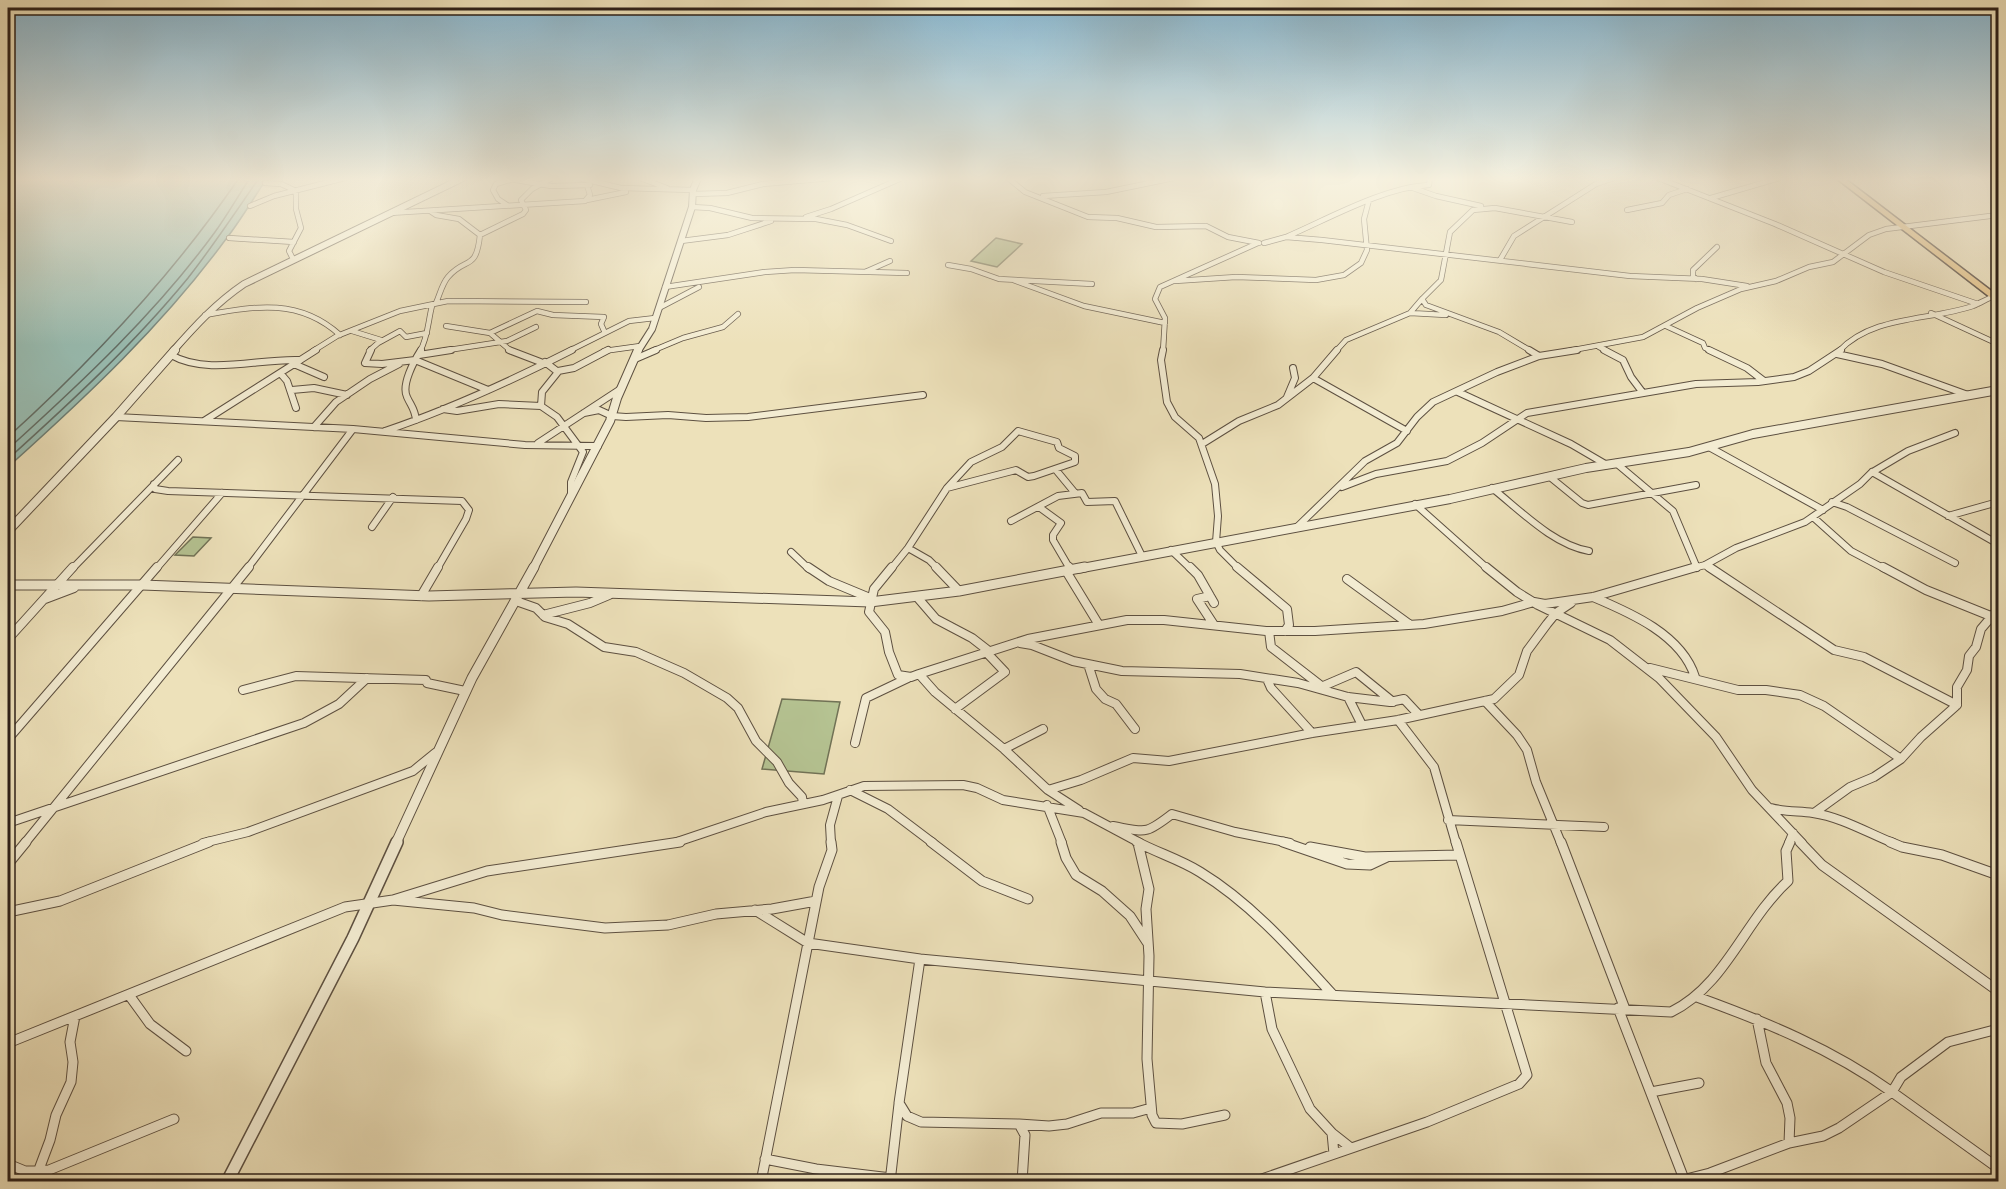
<svg xmlns="http://www.w3.org/2000/svg" width="2006" height="1189" viewBox="0 0 2006 1189" font-family="Vollkorn,serif">
	<style>
		.green { fill: #b5c392; stroke: #717256; stroke-width: 1.5 }
		.water { fill: #99bdb2; stroke: #6e7e75; stroke-width: 1.5 }
		.lines { fill: none; stroke-linecap: round; stroke-linejoin: round }
		.shore { stroke: #636e66; stroke-width: 1.5 }
		.minor-far3-casing { stroke: #5d5041; stroke-width: 6 }
		.minor-far2-casing { stroke: #5d5041; stroke-width: 8 }
		.minor-far1-casing { stroke: #5d5041; stroke-width: 10 }
		.minor-casing { stroke: #5d5041; stroke-width: 11 }
		.tertiary-far3-casing { stroke: #5d5041; stroke-width: 8 }
		.tertiary-far2-casing { stroke: #5d5041; stroke-width: 10 }
		.tertiary-far1-casing { stroke: #5d5041; stroke-width: 11 }
		.tertiary-casing { stroke: #5d5041; stroke-width: 14 }
		.trunk-casing { stroke: #2d2019; stroke-width: 3 }
		.minor-far3 { stroke: #f3ecd2; stroke-width: 4.5 }
		.minor-far2 { stroke: #f3ecd2; stroke-width: 6 }
		.minor-far1 { stroke: #f3ecd2; stroke-width: 8 }
		.minor { stroke: #f3ecd2; stroke-width: 9 }
		.tertiary-far3 { stroke: #f3ecd2; stroke-width: 6 }
		.tertiary-far2 { stroke: #f3ecd2; stroke-width: 8 }
		.tertiary-far1 { stroke: #f3ecd2; stroke-width: 9 }
		.tertiary { stroke: #f3ecd2; stroke-width: 11 }
		.trunk { fill: #e6c07d; fill-rule: evenodd }
	</style>
	<rect width="100%" height="100%" fill="#ede1ba"/>
	<filter id="stains"><feTurbulence type="fractalNoise" baseFrequency=".00333" numOctaves="4"/><feColorMatrix values="0 0 0 0 .2 0 0 0 0 .09 0 0 0 0 .02 0 0 0 .5 -.17"/></filter>
	<radialGradient id="worn" r=".72"><stop offset=".6" stop-color="#630" stop-opacity="0"/><stop offset="1" stop-color="#630" stop-opacity=".3"/></radialGradient>
	<path class="green" d="M996,238L1022,244L997,267L971,261Z
		M193,537L211,538L194,556L175,555Z
		M782,699L840,702L824,774L762,769Z"/>
	<path class="water" d="M8,178H267C253,199 241,220 226,239C163,325 86,397 8,467Z"/>
	<g class="lines">
		<path class="shore" d="M8,437C95,358 173,275 239,178
			M8,449C82,382 156,313 215,232C228,214 238,196 250,178
			M8,459C71,402 134,344 188,278C213,246 236,212 259,178"/>
		<defs>
			<path id="minor-far3" d="M504,178L551,186L590,185
				M579,178L621,188L693,190
				M640,178L667,188
				M1008,178L1025,192L1088,217L1117,218L1156,227L1206,226L1228,237L1259,243
				M1658,178L1775,224L1884,272L1978,304
				M265,183L281,184L296,191
				M1413,188L1436,196L1481,206
				M693,194L727,193L763,184L832,178
				M1043,196L1106,192L1174,178
				M1711,198L1780,178
				M587,200L626,192
				M507,205L498,199L493,190L496,184L510,180
				M250,206L274,196L345,178
				M692,207L710,208L752,218L816,219L847,225L891,241
				M1627,210L1662,203L1669,195L1687,189
				M430,211L436,215L459,219L480,235C476,272 466,256 448,277C442,284 440,294 436,303
				M390,213L585,201L590,195L587,185
				M806,217L831,209L902,178
				M480,235L523,214L526,210L521,200L532,189L552,178
				M1286,237C1328,219 1384,187 1429,185L1430,178
				M229,238L294,242
				M681,241L728,235L771,221
				M1264,243L1286,237L1322,240L1630,276L1702,279L1747,286
				M293,259L289,251L301,228L296,209V191
				M1500,260L1514,236L1596,184L1614,178
				M948,265L971,269L999,279L1092,284
				M865,272L890,261
				M1696,279L1693,276V270L1717,247
				M1013,280L1084,306L1165,323
				M1175,281L1236,277L1316,280L1344,275L1361,263L1367,250L1364,219L1369,200
				M665,287L765,272L795,270L907,273
				M659,308L699,287
				M1410,313L1446,315
				M1931,313L1998,344
				M205,315C256,306 299,298 340,335
				M446,326L490,333L511,351
				M1666,326L1703,343L1705,348L1712,351
				M352,331L381,340
				M490,333L537,311L553,315L604,317L601,324L605,333
				M1599,347L1607,351
				M313,351L337,336L400,311L448,301L586,302
				M369,351L378,343L400,331L406,337L427,333
				M420,351C428,338 428,321 432,306
				M442,351L507,341L536,327
				M569,351L629,321L655,318
				M604,351L640,346
				M652,351L683,338L723,327L738,314
				M1163,351L1165,318L1155,299L1160,287L1258,243
				M1336,351L1346,340L1410,313L1422,299
				M1531,351L1499,332L1426,305L1422,299L1441,280L1450,232L1473,210L1495,208L1572,222
				M1568,351L1643,337L1697,308L1741,289L1776,281L1809,267L1833,262L1869,235L1886,229L1998,215
				M1839,351C1873,315 1929,321 1973,306C1980,303 1987,299 1994,296"/>
			<path id="minor-far2" d="M316,350L294,364L324,377
				M371,350L365,363L382,364L415,360L488,390
				M509,350L543,363
				M1163,350L1161,360L1167,402L1175,417L1199,438L1215,484L1218,516L1216,542L1220,550L1239,569
				M1529,350L1539,356
				M1604,350L1623,360L1631,377L1643,393
				M1709,350L1747,368L1764,381
				M1837,354L1882,364L1968,395
				M171,355C208,376 259,358 300,360
				M419,355L451,350
				M635,359L656,350
				M545,362L558,372L542,392L541,406L557,417L583,452L571,482V493
				M558,371L574,368L608,350
				M281,374L287,381L296,408
				M1313,378L1407,431
				M292,390L314,388L347,395
				M1458,392L1571,444L1607,465
				M1287,397L1295,378L1293,368
				M443,409L457,411L499,404L541,406
				M584,413L599,410L612,416L626,417L668,415L706,418L748,417L923,395
				M116,417L353,429L247,569
				M416,420C415,409 411,406 407,397C401,385 414,361 421,350
				M204,421L294,364
				M314,427L336,402L370,379L399,364
				M353,429L525,445L598,446
				M385,431C450,409 511,381 572,350
				M1018,431L1057,442L1059,448L1075,456V462L1034,476L1028,477L1016,470L947,488L971,462L1002,447Z
				M538,443L622,388
				M1202,444L1239,421L1278,405L1313,378L1337,350
				M1709,447L1823,510
				M1616,463L1673,511L1697,568
				M1056,470L1075,493
				M1872,472L1998,544
				M1550,477L1582,503L1588,505L1696,485
				M154,484L155,489L168,491L462,501L469,510L466,519L437,569
				M1342,487L1376,474L1447,461L1482,443L1527,413L1696,384L1758,382L1794,377L1809,371L1841,350
				M1492,488C1520,510 1553,545 1589,551
				M1832,502L1847,507L1955,563
				M1415,504L1488,569
				M1039,507L1061,523L1053,535V540L1070,569
				M1948,516L1998,502
				M1813,517L1851,551L1885,569
				M1011,521L1058,496L1082,493L1087,502L1115,501L1142,556
				M372,527L393,497
				M1296,528L1365,461L1397,443L1417,417L1433,402L1497,372L1539,356L1577,350
				M908,548L929,560L938,569
				M1171,550L1191,569
				M791,552L809,569
				M1705,565L1711,569
				M72,569L178,460
				M156,569L222,493
				M891,569L908,548L947,488
				M1690,569L1705,565L1736,548L1805,522L1860,484L1871,473L1908,451L1955,433"/>
			<path id="minor-far1" d="M808,567L829,581L870,598
				M892,567L874,589L869,612L885,632L889,652L898,675L911,677L919,674L935,692L1004,749L1048,790L1079,810
				M936,567L959,591
				M1069,567L1071,570
				M1190,567L1198,575L1214,603
				M1237,567L1287,609L1289,625L1285,631
				M1486,567L1517,592L1538,605L1610,640L1659,678L1716,737L1752,790L1802,843
				M1709,567L1834,650L1864,657L1957,705
				M1883,567L1926,590L1998,619
				M1066,571L1099,625
				M1347,579L1409,624
				M421,596L438,567
				M1210,596L1197,599L1214,625
				M917,597L936,619L972,638L990,652
				M1593,597C1631,613 1682,635 1695,677
				M45,599L74,588
				M516,601L536,608L545,617L568,624L604,647L636,652L684,673L727,698L738,708L756,741L777,762L789,783L802,797L803,804
				M543,615L590,603L609,595
				M1269,631L1271,647L1320,685V688
				M8,639L73,567
				M1020,643L1032,645L1073,661L1122,671L1240,674L1298,683L1348,697L1390,702L1404,699L1418,714
				M1088,664L1096,689L1105,699L1116,704L1135,729
				M1650,668L1738,690H1766L1800,695L1824,706L1901,759L1921,737L1957,705V687L1967,670L1969,656L1976,647L1981,629L1998,609
				M919,674L1028,639L1127,620H1164L1266,631H1315L1424,624L1502,611L1534,602L1545,604L1593,597L1696,567
				M1267,679L1271,688L1312,733
				M1321,687L1356,672L1393,702
				M243,690L296,676L426,680L427,683L465,691
				M1348,697L1362,725
				M1485,701L1517,735L1527,750L1536,782L1561,843
				M955,709L1005,672L987,653
				M1398,720L1434,767L1456,843
				M8,739L157,567
				M855,743L866,698L908,678
				M1004,749L1043,729
				M850,790L888,809L933,843
				M1048,790L1081,780L1133,758L1169,761L1312,733L1398,720L1494,699L1519,675L1527,651L1547,624L1556,613L1571,603
				M1047,805L1062,843
				M1771,808C1785,812 1799,811 1813,813C1841,817 1868,833 1893,843
				M1814,813L1850,787L1874,777L1901,759
				M1448,820L1604,827
				M8,823L304,723L339,704L367,678
				M1113,826C1146,832 1145,835 1172,814L1235,832L1290,843
				M25,843L249,567
				M203,843L248,832L413,771L435,753
				M674,843L766,812L823,800L864,786L963,785L977,788L1003,800L1084,813L1140,843
				M831,843L830,825L838,796
				M1789,843L1793,833"/>
			<path id="minor" d="M931,842L982,881L1028,899
				M1061,842L1066,858L1076,875L1102,891L1130,916L1147,942
				M1137,842C1158,853 1181,860 1200,872C1251,903 1292,950 1332,994
				M1283,842L1347,864L1370,865L1387,857
				M1561,842L1625,1009
				M1800,842L1822,865L1998,991
				M1890,842L1902,847L1942,855L1998,875
				M1138,843L1149,889L1146,909L1149,956L1147,1059L1152,1115L1156,1123L1182,1124L1225,1115
				M1310,847L1365,857L1459,855
				M8,864L26,842
				M393,900L487,871L680,842
				M755,910L808,943L920,959L1265,992L1671,1012C1726,985 1744,921 1788,881L1786,851L1790,842
				M8,912L60,901L209,842
				M920,959L899,1103L907,1116L921,1122L1019,1124L1025,1135L1022,1182
				M1265,992L1272,1029L1310,1109L1332,1133L1351,1148
				M129,995L150,1024L186,1051
				M1697,997C1766,1022 1832,1049 1892,1092L1901,1077L1948,1042L1998,1029
				M1618,1008L1684,1179
				M1757,1019L1766,1063L1787,1103L1790,1118L1789,1143
				M8,1043L345,907L393,900L474,908L502,915L605,928L668,925L716,914L772,909L816,901
				M1651,1092L1699,1083
				M1019,1124L1049,1126L1067,1124L1101,1113H1133L1151,1108
				M1332,1133L1334,1154
				M765,1159L816,1169L891,1178
				M8,1164L25,1171L49,1170L174,1119
				M25,1171V1182
				M38,1172L50,1140L56,1115L71,1082L73,1062L70,1042L75,1016
				M761,1182L819,887L832,850L831,842
				M890,1182L899,1104
				M1253,1182L1427,1122L1519,1084L1527,1075L1456,842
				M1674,1182L1710,1173L1789,1143L1823,1136L1839,1128L1892,1092L1998,1168"/>
			<path id="tertiary-far3" d="M173,351C195,326 216,303 244,284L463,178
				M638,351L652,329L692,207L693,190L698,178"/>
			<path id="tertiary-far2" d="M8,531L116,417L175,350
				M533,569L610,421L617,398L638,350
				M1077,569L1450,499L1586,468L1689,452L1753,434L1998,390"/>
			<path id="tertiary-far1" d="M8,585H142L429,596L576,592L870,602L959,591L1085,567
				M396,843L472,678L534,567"/>
			<path id="tertiary" d="M227,1182L353,938L397,842"/>
			<path id="trunk" d="M1836,178H1844L1998,296V301H1995Z"/>
		</defs>
		<use href="#minor-far3" class="minor-far3-casing"/>
		<use href="#minor-far2" class="minor-far2-casing"/>
		<use href="#minor-far1" class="minor-far1-casing"/>
		<use href="#minor" class="minor-casing"/>
		<use href="#tertiary-far3" class="tertiary-far3-casing"/>
		<use href="#tertiary-far2" class="tertiary-far2-casing"/>
		<use href="#tertiary-far1" class="tertiary-far1-casing"/>
		<use href="#tertiary" class="tertiary-casing"/>
		<use href="#trunk" class="trunk-casing"/>
		<use href="#minor-far3" class="minor-far3"/>
		<use href="#minor-far2" class="minor-far2"/>
		<use href="#minor-far1" class="minor-far1"/>
		<use href="#minor" class="minor"/>
		<use href="#tertiary-far3" class="tertiary-far3"/>
		<use href="#tertiary-far2" class="tertiary-far2"/>
		<use href="#tertiary-far1" class="tertiary-far1"/>
		<use href="#tertiary" class="tertiary"/>
		<use href="#trunk" class="trunk"/>
	</g>
	<linearGradient id="sky" x2="0" y2="1"><stop stop-color="#88b8d2"/><stop offset="0.52" stop-color="#f7f2e0"/><stop offset="1" stop-color="#f7f2e0" stop-opacity="0"/></linearGradient>
	<rect width="2006" height="345" fill="url(#sky)"/>
	<rect width="2006" height="1189" fill="none" stroke="#ede1ba" stroke-width="30"/>
	<rect x="9" y="9" width="1988" height="1171" fill="none" stroke="#2d2019" stroke-width="3"/>
	<rect x="15" y="15" width="1976" height="1159" fill="none" stroke="#2d2019" stroke-width="1.5"/>
	<rect width="100%" height="100%" filter="url(#stains)"/>
	<rect width="100%" height="100%" fill="url(#worn)"/>
</svg>
